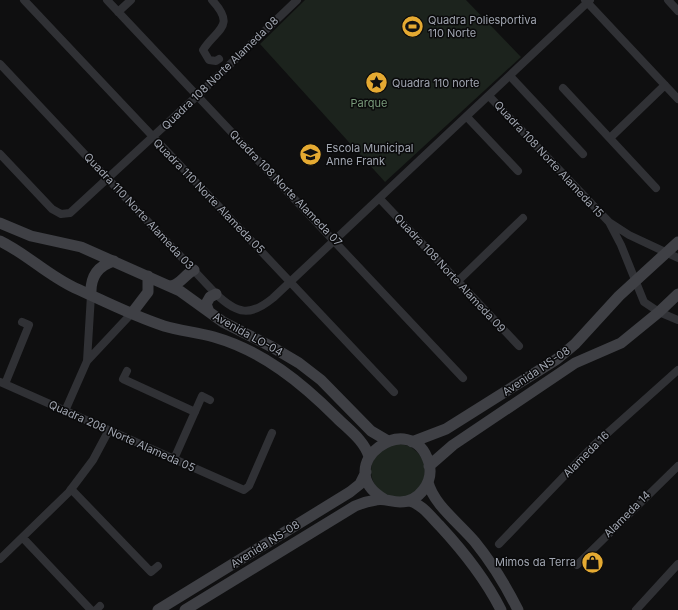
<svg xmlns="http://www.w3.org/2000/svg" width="678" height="610" viewBox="0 0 678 610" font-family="Inter,sans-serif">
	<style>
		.green { fill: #1c231d }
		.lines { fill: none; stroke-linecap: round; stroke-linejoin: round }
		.street { stroke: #303135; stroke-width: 8 }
		.secondary { stroke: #3f4045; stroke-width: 11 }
		.labels { text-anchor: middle; stroke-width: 3; stroke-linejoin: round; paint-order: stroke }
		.poi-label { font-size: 11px; fill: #a1a6b1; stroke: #0a0a0b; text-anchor: start }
		.street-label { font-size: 11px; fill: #a1a6b1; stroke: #0a0a0b }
		.park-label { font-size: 11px; fill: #799b7b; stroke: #0a0a0b }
	</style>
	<rect width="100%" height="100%" fill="#0f0f10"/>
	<path class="green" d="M305,0H466L521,57L385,182L260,44Z
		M371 471a27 27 0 1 1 54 0a27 27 0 1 1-54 0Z"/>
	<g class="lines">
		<path class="street" d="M24,0L394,392
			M107,0L463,378
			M212,0C237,27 216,29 203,50L209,60L216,61L219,59
			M585,0L678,99
			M668,0L678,11
			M118,12L131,0
			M0,64L216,294C237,314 250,317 273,298L590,0
			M510,76L583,154
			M563,88L656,188
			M489,96L609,222L629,235L678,258
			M467,117L518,171
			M610,138L665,85
			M0,154L52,209L61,214L70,213L198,95L297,0
			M380,199L519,346
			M610,224L621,245L644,302L659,312L678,320
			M458,281L523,218
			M87,361L91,295
			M127,371L123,379L195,412
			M0,382L244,490L249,486L272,433
			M5,384L29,325L22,322
			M65,411L87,361L132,313
			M174,459L202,396L210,400
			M71,489L151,572L158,566
			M23,538L91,610
			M499,544L593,446L678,370
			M0,559L69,492L93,460L109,430
			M577,565L678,466
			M96,610L100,606
			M636,610L678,564"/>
		<path class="secondary" d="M0,223L31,236L81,247L180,291L223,322L272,347L299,363L321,380L371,431L388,441
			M0,241C27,254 47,275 75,288C104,301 133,316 164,326C180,331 197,332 214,337C263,351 302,383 337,418C348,429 365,441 369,457
			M171,286C181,284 185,274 194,270
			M91,295C90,278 97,266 114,261
			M209,312L206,304L210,297L216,294
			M132,313L148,292V276
			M412,442L446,429L557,359L575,344L619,296L678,242
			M429,466L453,445L575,363L621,343L659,312L678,294
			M428,482C433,504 460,524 475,542C492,563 506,586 518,610
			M409,501C422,504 431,517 440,526C464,552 485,578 501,610
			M158,610L350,492L360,484L366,472
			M185,610L355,506C362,503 369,501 376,500C384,498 391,502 400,502C419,502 434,482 429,463C412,405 328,466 384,499"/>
	</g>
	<defs>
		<symbol id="stadium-disc" viewBox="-11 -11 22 22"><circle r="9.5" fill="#e5aa32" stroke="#0a0a0b"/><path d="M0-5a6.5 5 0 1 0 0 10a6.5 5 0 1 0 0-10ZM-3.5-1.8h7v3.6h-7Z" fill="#111"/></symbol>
		<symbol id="sight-disc" viewBox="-11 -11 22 22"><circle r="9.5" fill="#e5aa32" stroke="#0a0a0b"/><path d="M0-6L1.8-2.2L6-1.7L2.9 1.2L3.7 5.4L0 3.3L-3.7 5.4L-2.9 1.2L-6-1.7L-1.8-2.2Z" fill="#111"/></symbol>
		<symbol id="school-disc" viewBox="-11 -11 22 22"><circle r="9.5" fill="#e5aa32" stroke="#0a0a0b"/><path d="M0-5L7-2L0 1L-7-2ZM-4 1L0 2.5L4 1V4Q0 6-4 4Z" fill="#111"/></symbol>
		<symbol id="shop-disc" viewBox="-11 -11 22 22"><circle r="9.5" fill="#e5aa32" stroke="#0a0a0b"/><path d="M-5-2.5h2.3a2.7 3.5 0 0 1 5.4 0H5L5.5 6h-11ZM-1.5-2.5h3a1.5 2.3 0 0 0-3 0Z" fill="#111"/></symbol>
	</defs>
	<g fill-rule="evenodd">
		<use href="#stadium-disc" x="400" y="14" width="25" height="25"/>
		<use href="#sight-disc" x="364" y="70" width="25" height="25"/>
		<use href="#school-disc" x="298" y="142" width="25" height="25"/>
		<use href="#shop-disc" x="580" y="550" width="25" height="25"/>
	</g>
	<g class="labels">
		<g class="poi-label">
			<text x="428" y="24">Quadra Poliesportiva<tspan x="428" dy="13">110 Norte</tspan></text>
			<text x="392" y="87">Quadra 110 norte</text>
			<text x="326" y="152">Escola Municipal<tspan x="326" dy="13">Anne Frank</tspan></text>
			<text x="576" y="566" text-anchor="end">Mimos da Terra</text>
		</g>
		<g class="street-label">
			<text transform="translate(220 73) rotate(-44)" y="4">Quadra 108 Norte Alameda 08</text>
			<text transform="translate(549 159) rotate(47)" y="4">Quadra 108 Norte Alameda 15</text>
			<text transform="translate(286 188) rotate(46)" y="4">Quadra 108 Norte Alameda 07</text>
			<text transform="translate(209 196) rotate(46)" y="4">Quadra 110 Norte Alameda 05</text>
			<text transform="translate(139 211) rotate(47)" y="4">Quadra 110 Norte Alameda 03</text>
			<text transform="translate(450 273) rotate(47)" y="4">Quadra 108 Norte Alameda 09</text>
			<text transform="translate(248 334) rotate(29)" y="4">Avenida LO-04</text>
			<text transform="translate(536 371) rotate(-34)" y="4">Avenida NS-08</text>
			<text transform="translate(122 436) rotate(24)" y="4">Quadra 208 Norte Alameda 05</text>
			<text transform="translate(586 454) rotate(-45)" y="4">Alameda 16</text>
			<text transform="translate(627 514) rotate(-45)" y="4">Alameda 14</text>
			<text transform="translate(265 544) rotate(-32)" y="4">Avenida NS-08</text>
		</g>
		<g class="park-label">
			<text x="369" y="107">Parque</text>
		</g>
	</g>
</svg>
